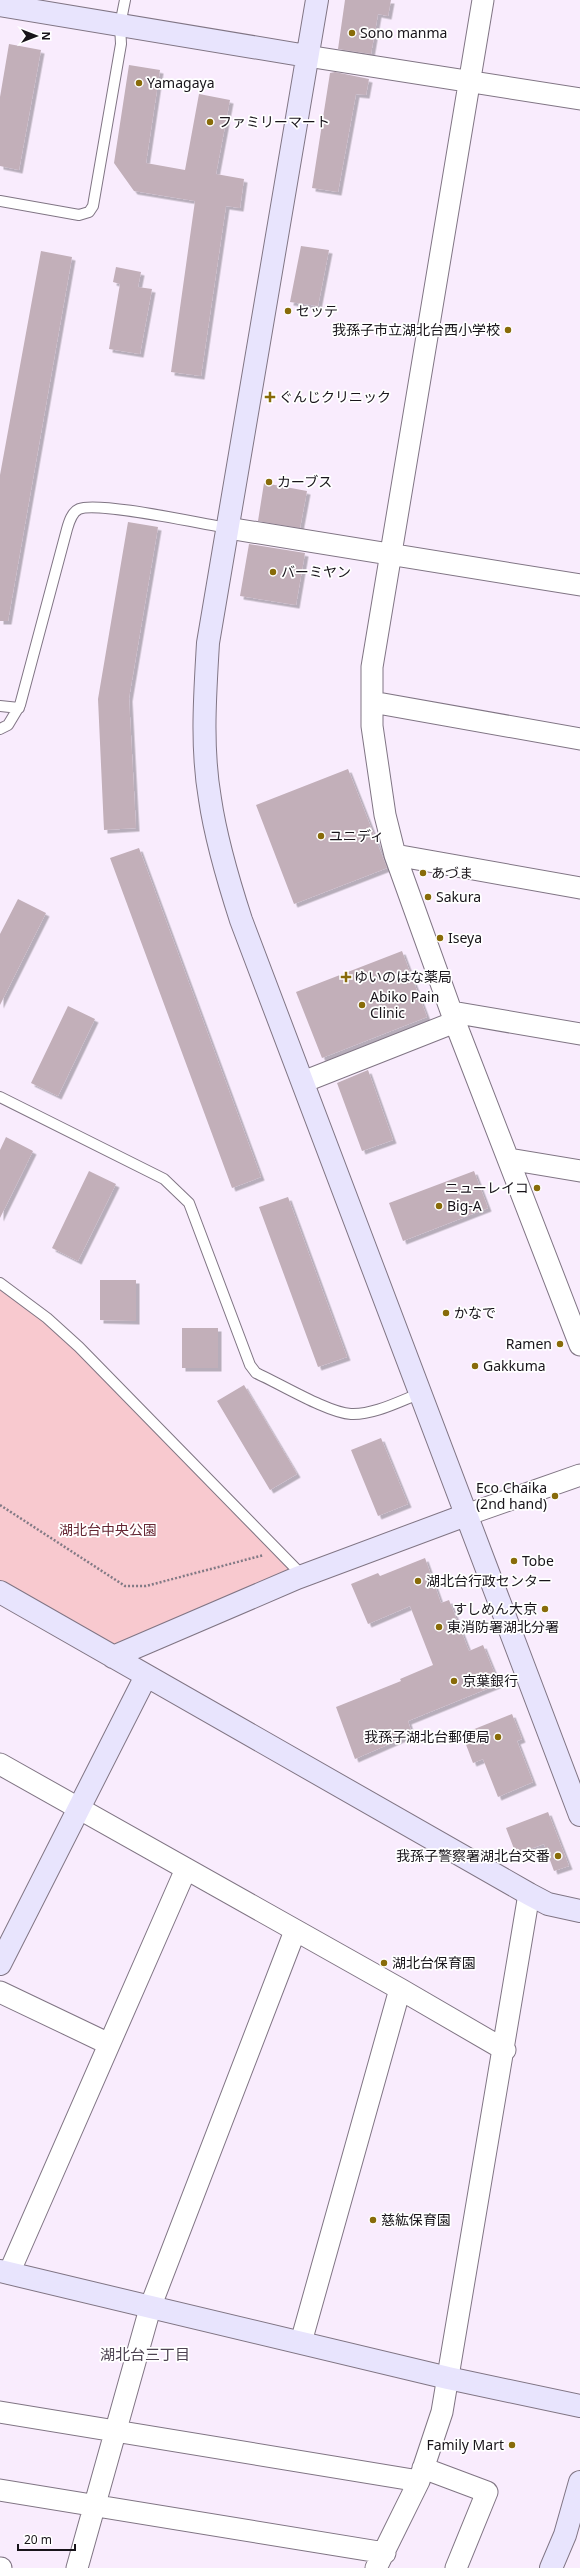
<svg xmlns="http://www.w3.org/2000/svg" width="580" height="2568" viewBox="0 0 580 2568" font-family="'Noto Sans','Noto Sans JP',sans-serif">
	<style>
		.green { fill: #f8c9cf }
		.building { fill: #c2afb9; filter: url(#shadow) }
		.lines { fill: none; stroke-linecap: round; stroke-linejoin: round }
		.lane-casing { stroke: #807584; stroke-width: 12 }
		.street-casing { stroke: #807584; stroke-width: 23 }
		.secondary-casing { stroke: #807584; stroke-width: 24 }
		.path { stroke: #827a85; stroke-width: 2.5; stroke-dasharray: 2 2; stroke-linecap: butt }
		.lane { stroke: #fff; stroke-width: 10 }
		.street { stroke: #fff; stroke-width: 21 }
		.secondary { stroke: #e8e4fd; stroke-width: 22 }
		.poi-dot { fill: #886b09; stroke: #fff; stroke-width: 1.5 }
		.labels { text-anchor: middle; stroke-width: 3.5; stroke-linejoin: round; paint-order: stroke }
		.poi-label { font-size: 14px; fill: #18141a; stroke: #fff; text-anchor: start }
		.park-label { font-size: 14px; fill: #652633; stroke: #fff }
		.neighbourhood-label { font-size: 15px; fill: #4d4351; stroke: #fff }
	</style>
	<defs>
		<filter id="shadow"><feDropShadow dx="3.5" dy="3.5" stdDeviation="0" flood-color="#0004"/></filter>
	</defs>
	<rect width="100%" height="100%" fill="#f9ecfd"/>
	<path class="green" d="M0,1283L47,1318L303,1576L113,1657L0,1592Z"/>
	<path class="building" d="M345,0H391L388,16L378,14L371,54L338,49Z
		M9,44L41,50L19,170L0,166V97Z
		M129,65L160,70L146,163L185,170L199,94L230,100L216,174L244,179L240,208L226,206L201,376L171,372L195,201L134,191L114,163Z
		M335,72L369,79L366,95L356,94L338,192L312,188L330,73Z
		M301,246L329,250L318,306L290,302Z
		M41,251L72,257L8,621H0V475Z
		M116,267L141,272L138,287L152,289L140,354L109,349L120,284L113,282Z
		M264,483L307,491L300,528L258,521Z
		M128,522L158,527L129,698L136,828L104,830L98,699Z
		M249,544L305,553L296,605L240,596Z
		M348,769L387,868L294,904L256,805Z
		M139,848L261,1177L232,1188L110,858Z
		M18,899L46,913L0,1005V934Z
		M402,951L427,1017L322,1058L296,992Z
		M68,1006L95,1019L58,1096L31,1083Z
		M368,1070L393,1140L362,1151L337,1083Z
		M6,1137L33,1151L0,1218V1150Z
		M89,1171L116,1184L78,1261L52,1248Z
		M474,1171L488,1208L403,1241L389,1203Z
		M288,1197L347,1357L318,1367L259,1207Z
		M100,1280H136V1321L100,1320Z
		M182,1328H218V1368H182Z
		M244,1385L297,1474L270,1490L217,1401Z
		M381,1438L408,1504L378,1516L351,1450Z
		M425,1558L441,1603L449,1600L469,1651L483,1645L499,1684L408,1721L412,1734L355,1759L336,1707L401,1681L400,1679L433,1665L410,1606L368,1624L351,1584L378,1573L380,1576Z
		M512,1714L522,1739L517,1741L533,1782L498,1797L483,1759L473,1763L462,1734Z
		M548,1812L569,1866L554,1871L544,1844L516,1854L506,1828Z"/>
	<g class="lines">
		<defs>
			<path id="lane" d="M0,201L79,215L89,212L93,206L121,44L120,25L125,0
				M0,706L19,708
				M0,729L8,725L20,705L67,529C69,522 72,512 79,509C98,501 202,524 228,528
				M0,1097L164,1179L189,1203L250,1365L256,1373C279,1383 328,1413 351,1414C374,1415 400,1401 421,1393
				M0,1283L47,1318L79,1347L303,1576"/>
			<path id="street" d="M483,0L372,667V726L385,815L395,855L455,1022L580,1345
				M307,56L580,99
				M228,528L580,585
				M372,702L580,739
				M395,855L580,888
				M452,1012L580,1034
				M303,1082L455,1022
				M509,1159L580,1171
				M466,1515L580,1475
				M0,1764L400,1989L505,2050
				M0,1992L109,2044
				M9,2273L186,1869
				M301,2342L400,1989
				M0,2412L419,2481
				M423,2468L487,2492L456,2568
				M0,2490L385,2553
				M0,2568H1
				M77,2568L151,2305L295,1931
				M376,2568L419,2481L442,2412L529,1894"/>
			<path id="secondary" d="M317,0L208,643C205,695 201,747 210,799C216,840 228,880 241,920L580,1815
				M0,5L307,56
				M0,1592L529,1894L548,1904L580,1911
				M113,1657L297,1578L466,1515
				M0,1964L146,1676
				M0,2271L448,2378L580,2406
				M551,2568L565,2535L580,2482"/>
		</defs>
		<use href="#lane" class="lane-casing"/>
		<use href="#street" class="street-casing"/>
		<use href="#secondary" class="secondary-casing"/>
		<path class="path" d="M0,1505L125,1586H146L264,1555"/>
		<use href="#lane" class="lane"/>
		<use href="#street" class="street"/>
		<use href="#secondary" class="secondary"/>
	</g>
	<g class="poi-dot">
		<circle cx="352" cy="33" r="4"/>
		<circle cx="139" cy="83" r="4"/>
		<circle cx="210" cy="122" r="4"/>
		<circle cx="288" cy="311" r="4"/>
		<circle cx="508" cy="330" r="4"/>
		<path d="M268 391h4v4h4v4h-4v4h-4v-4h-4v-4h4z"/>
		<circle cx="269" cy="482" r="4"/>
		<circle cx="273" cy="572" r="4"/>
		<circle cx="321" cy="836" r="4"/>
		<circle cx="423" cy="873" r="4"/>
		<circle cx="428" cy="897" r="4"/>
		<circle cx="440" cy="938" r="4"/>
		<path d="M344 971h4v4h4v4h-4v4h-4v-4h-4v-4h4z"/>
		<circle cx="362" cy="1005" r="4"/>
		<circle cx="537" cy="1188" r="4"/>
		<circle cx="439" cy="1206" r="4"/>
		<circle cx="446" cy="1313" r="4"/>
		<circle cx="560" cy="1344" r="4"/>
		<circle cx="475" cy="1366" r="4"/>
		<circle cx="555" cy="1496" r="4"/>
		<circle cx="514" cy="1561" r="4"/>
		<circle cx="418" cy="1581" r="4"/>
		<circle cx="545" cy="1609" r="4"/>
		<circle cx="439" cy="1627" r="4"/>
		<circle cx="454" cy="1681" r="4"/>
		<circle cx="498" cy="1737" r="4"/>
		<circle cx="558" cy="1856" r="4"/>
		<circle cx="384" cy="1963" r="4"/>
		<circle cx="373" cy="2220" r="4"/>
		<circle cx="512" cy="2445" r="4"/>
	</g>
	<g class="labels">
		<g class="poi-label">
			<text x="360" y="38">Sono manma</text>
			<text x="147" y="88">Yamagaya</text>
			<text x="218" y="127">ファミリーマート</text>
			<text x="296" y="316">セッテ</text>
			<text x="500" y="335" text-anchor="end">我孫子市立湖北台西小学校</text>
			<text x="279" y="402">ぐんじクリニック</text>
			<text x="277" y="487">カーブス</text>
			<text x="281" y="577">バーミヤン</text>
			<text x="329" y="841">ユニディ</text>
			<text x="431" y="878">あづま</text>
			<text x="436" y="902">Sakura</text>
			<text x="448" y="943">Iseya</text>
			<text x="354" y="982">ゆいのはな薬局</text>
			<text x="370" y="1002">Abiko Pain<tspan x="370" dy="16">Clinic</tspan></text>
			<text x="529" y="1193" text-anchor="end">ニューレイコ</text>
			<text x="447" y="1211">Big-A</text>
			<text x="454" y="1318">かなで</text>
			<text x="552" y="1349" text-anchor="end">Ramen</text>
			<text x="483" y="1371">Gakkuma</text>
			<text x="547" y="1493" text-anchor="end">Eco Chaika<tspan x="547" dy="16">(2nd hand)</tspan></text>
			<text x="522" y="1566">Tobe</text>
			<text x="426" y="1586">湖北台行政センター</text>
			<text x="537" y="1614" text-anchor="end">すしめん大京</text>
			<text x="447" y="1632">東消防署湖北分署</text>
			<text x="462" y="1686">京葉銀行</text>
			<text x="490" y="1742" text-anchor="end">我孫子湖北台郵便局</text>
			<text x="550" y="1861" text-anchor="end">我孫子警察署湖北台交番</text>
			<text x="392" y="1968">湖北台保育園</text>
			<text x="381" y="2225">慈紘保育園</text>
			<text x="504" y="2450" text-anchor="end">Family Mart</text>
		</g>
		<g class="park-label">
			<text x="108" y="1535">湖北台中央公園</text>
		</g>
		<g class="neighbourhood-label">
			<text x="145" y="2360">湖北台三丁目</text>
		</g>
	</g>
	<g transform="translate(36 36) rotate(90)" stroke="#ffffff" stroke-width="3" paint-order="stroke">
	<path d="M0-3L7 15L0 10L-7 15Z" fill="#18141a"/>
	<text y="-6" font-size="11" font-weight="bold" text-anchor="middle" fill="#18141a">N</text>
	</g>
	<path d="M18 2544v6h57v-6" fill="none" stroke="#18141a" stroke-width="2"/>
	<text x="24" y="2544" font-size="12" fill="#18141a" stroke="#ffffff" stroke-width="3" paint-order="stroke">20 m</text>
</svg>
